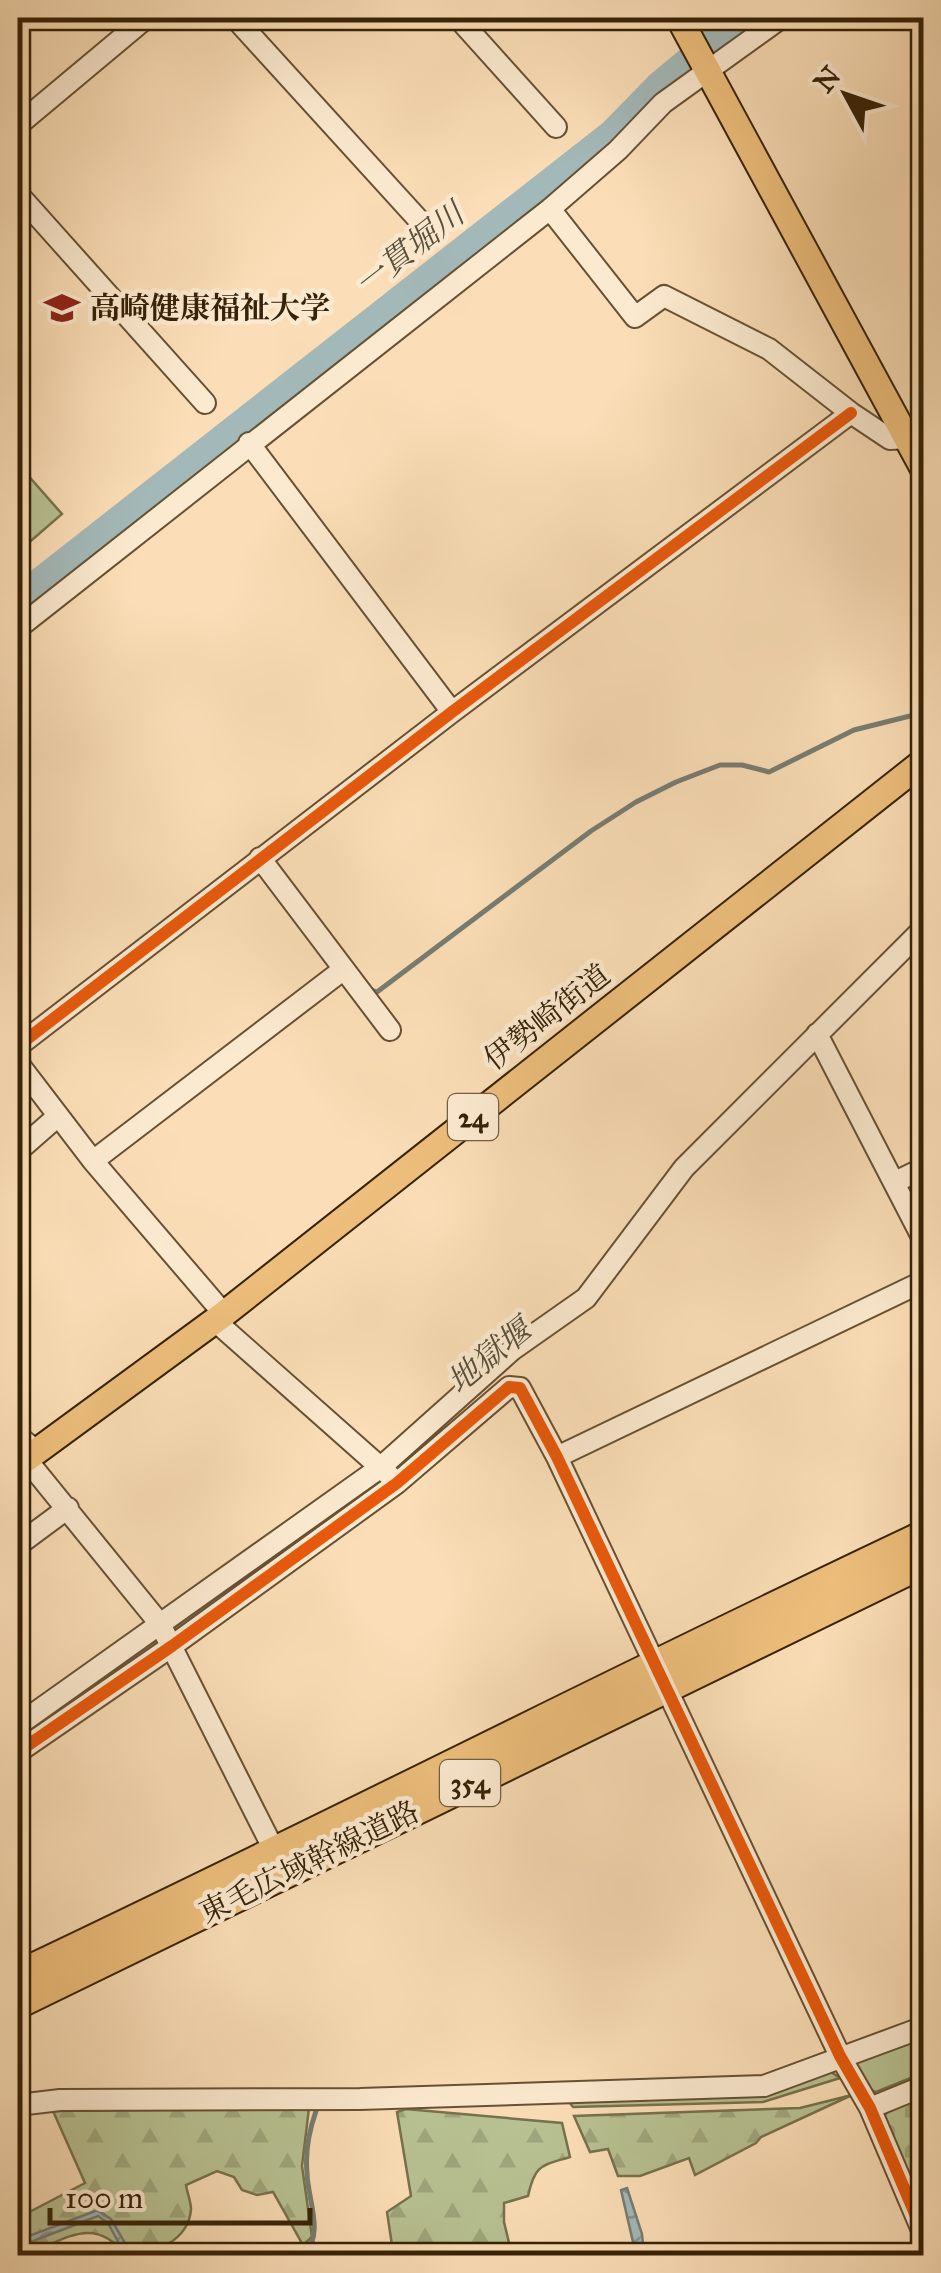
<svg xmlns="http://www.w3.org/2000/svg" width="941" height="2273" viewBox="0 0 941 2273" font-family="'IM FELL Great Primer','Noto Serif JP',serif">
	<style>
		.green { fill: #b8c293; stroke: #77724d; stroke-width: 2.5 }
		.forest { fill: url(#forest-firs); stroke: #77724d; stroke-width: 2.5 }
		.cemetery { fill: url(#cemetery-stones); stroke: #77724d; stroke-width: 2.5 }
		.water { fill: url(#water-waves); stroke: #777d72; stroke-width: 2.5 }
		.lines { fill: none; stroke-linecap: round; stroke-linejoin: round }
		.stream { stroke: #777d72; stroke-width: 5 }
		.river { stroke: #a3b9b9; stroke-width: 30 }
		.minor-casing { stroke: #675133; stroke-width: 24 }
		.major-casing { stroke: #362207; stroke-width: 29 }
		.highway-casing { stroke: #362207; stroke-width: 34 }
		.minor { stroke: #fcead0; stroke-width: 20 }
		.major { stroke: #eebf7c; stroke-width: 25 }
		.highway { stroke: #eebf7c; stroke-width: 30 }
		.cycleway-casing { stroke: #fcead0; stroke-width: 19 }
		.cycleway { stroke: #e8590c; stroke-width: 12 }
		.labels { text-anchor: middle; stroke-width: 9; stroke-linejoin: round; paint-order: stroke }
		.shield { fill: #fcead0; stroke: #715e43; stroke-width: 2.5 }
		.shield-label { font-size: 28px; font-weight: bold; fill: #362207 }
		.poi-label { font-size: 30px; font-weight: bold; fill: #362207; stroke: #fcead0; text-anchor: start }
		.street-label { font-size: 30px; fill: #362207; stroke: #fcead0 }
		.water-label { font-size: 32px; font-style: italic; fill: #574f3c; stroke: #fcead0 }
	</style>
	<defs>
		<pattern id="forest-firs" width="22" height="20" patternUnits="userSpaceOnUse" patternTransform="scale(2.5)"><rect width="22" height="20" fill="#b8c293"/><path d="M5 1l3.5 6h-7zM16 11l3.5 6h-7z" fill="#9fa67d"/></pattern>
		<pattern id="cemetery-stones" width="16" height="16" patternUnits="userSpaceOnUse" patternTransform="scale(2.5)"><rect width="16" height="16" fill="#b8c293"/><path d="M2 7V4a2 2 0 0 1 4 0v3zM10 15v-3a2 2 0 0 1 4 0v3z" fill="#9fa67d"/></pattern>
		<pattern id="water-waves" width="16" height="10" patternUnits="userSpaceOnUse" patternTransform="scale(2.5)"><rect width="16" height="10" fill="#a3b9b9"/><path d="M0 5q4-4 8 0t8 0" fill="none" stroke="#869694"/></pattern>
	</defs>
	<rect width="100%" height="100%" fill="#fbdeb7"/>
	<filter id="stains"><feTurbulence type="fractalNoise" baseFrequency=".002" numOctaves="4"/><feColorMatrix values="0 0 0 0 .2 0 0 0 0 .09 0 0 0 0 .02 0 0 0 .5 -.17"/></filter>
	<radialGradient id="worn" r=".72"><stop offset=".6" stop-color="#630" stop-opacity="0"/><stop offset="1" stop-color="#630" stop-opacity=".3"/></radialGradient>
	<path class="green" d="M18,464L62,514L18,552Z
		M923,2036V2073L876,2092L870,2090L855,2065L862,2057Z
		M831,2072L840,2078L763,2102L573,2107L566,2098Z"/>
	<path class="forest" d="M852,2095L761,2137L756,2143L695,2175L689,2158L640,2176H618L608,2149L590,2152L574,2116L800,2108Z
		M309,2108L302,2166L312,2237L303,2245L273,2192L257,2195L242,2190L234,2177L217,2171L186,2185C187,2192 191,2202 191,2209C189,2241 153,2255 126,2255C89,2209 58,2248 18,2256V2218L85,2183L53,2111Z
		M406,2109L562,2123L570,2157C541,2166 535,2164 528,2196L504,2203V2222L512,2255H406L392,2245L387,2212L411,2196L397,2112Z"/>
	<path class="cemetery" d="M923,2096V2221L884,2116L889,2110Z"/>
	<path class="water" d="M627,2188L642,2234L644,2255H636L621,2190Z
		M98,2210L111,2219L132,2255H125L108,2223L98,2216L18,2247V2240Z"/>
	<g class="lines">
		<path class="stream" d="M370,990L377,992L591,831L636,802L676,782L720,765H742L769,772L854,730L914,715L924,724
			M168,1632L252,1571
			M102,1677L159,1638
			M305,2256C324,2230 308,2202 307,2173C305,2152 309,2131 316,2111"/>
		<path class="river" d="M18,600L613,134L661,85L742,18"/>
		<defs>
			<path id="minor" d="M235,18L427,229
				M458,18L556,127
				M18,125L146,18
				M18,194L205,403
				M550,209L635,317L664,296L769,349L851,413L890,439L907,438
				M249,443L452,712
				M18,628L550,209L618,150L663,103L781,18
				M260,858L390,1030
				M817,1034L924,1241
				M18,1046L452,712L851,413
				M18,1063L93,1161L224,1314
				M18,1151L58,1116
				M93,1161L344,969
				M895,1182L924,1168
				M214,1320L389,1475
				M18,1436L36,1451
				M557,1457L924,1281
				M26,1459L160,1624L276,1854
				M18,1545L68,1508
				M18,1725L381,1467L512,1350L586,1298L684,1168L924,928
				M18,1752L172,1646L397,1483L509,1387L520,1388L557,1457L840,2056L870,2108L924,2235
				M18,2105L60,2100L360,2099L764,2086L924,2027
				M870,2108L924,2086"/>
			<path id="major" d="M679,18L924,470
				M18,1465L224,1314L924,761"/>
			<path id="highway" d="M18,1976C321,1833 620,1679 924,1536
				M18,2003L924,1562"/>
		</defs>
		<use href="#minor" class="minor-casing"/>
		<use href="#major" class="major-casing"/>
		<use href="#highway" class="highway-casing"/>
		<use href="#minor" class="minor"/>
		<use href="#major" class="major"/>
		<use href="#highway" class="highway"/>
		<defs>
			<path id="cycleway" d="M18,1046L452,712L851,413
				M18,1752L172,1646L397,1483L509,1387L520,1388L557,1457L840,2056L870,2108L924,2235"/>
		</defs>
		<use href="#cycleway" class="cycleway-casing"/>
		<use href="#cycleway" class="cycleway"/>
	</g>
	<defs>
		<symbol id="university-bare" viewBox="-9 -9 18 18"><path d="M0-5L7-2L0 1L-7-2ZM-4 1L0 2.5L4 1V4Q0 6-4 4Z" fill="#8f2418" stroke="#fcead0" stroke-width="2.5" paint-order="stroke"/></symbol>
	</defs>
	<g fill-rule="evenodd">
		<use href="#university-bare" x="37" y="283" width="50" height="50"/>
	</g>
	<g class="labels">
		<g class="shield">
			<rect x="448" y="1094" width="50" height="46" rx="8"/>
			<rect x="440" y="1760" width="60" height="46" rx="8"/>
		</g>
		<g class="shield-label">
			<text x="473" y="1127">24</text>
			<text x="470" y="1793">354</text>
		</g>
		<g class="poi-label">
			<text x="90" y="318">高崎健康福祉大学</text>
		</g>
		<g class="street-label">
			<text transform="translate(547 1017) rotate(-38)" y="10">伊勢崎街道</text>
			<text transform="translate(309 1862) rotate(-26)" y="10">東毛広域幹線道路</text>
		</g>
		<g class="water-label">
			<text transform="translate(409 249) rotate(-38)" y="11">一貫堀川</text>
			<text transform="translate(489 1356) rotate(-39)" y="11">地獄堰</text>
		</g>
	</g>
	<rect width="941" height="2273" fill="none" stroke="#fbdeb7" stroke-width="60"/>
	<rect x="20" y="20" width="901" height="2233" fill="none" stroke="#362207" stroke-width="5"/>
	<rect x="30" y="30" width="881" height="2213" fill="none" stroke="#362207" stroke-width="2.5"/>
	<g transform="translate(846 95) rotate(310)" stroke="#fcead0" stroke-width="8" paint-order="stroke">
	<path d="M0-8L18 38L0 25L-18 38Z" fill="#362207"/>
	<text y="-15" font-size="28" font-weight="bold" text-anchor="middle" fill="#362207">N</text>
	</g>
	<path d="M50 2208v15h260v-15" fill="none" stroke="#362207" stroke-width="5"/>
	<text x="65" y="2208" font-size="30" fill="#362207" stroke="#fcead0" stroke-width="8" paint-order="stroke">100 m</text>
	<rect width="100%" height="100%" filter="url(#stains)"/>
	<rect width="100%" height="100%" fill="url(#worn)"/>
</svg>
